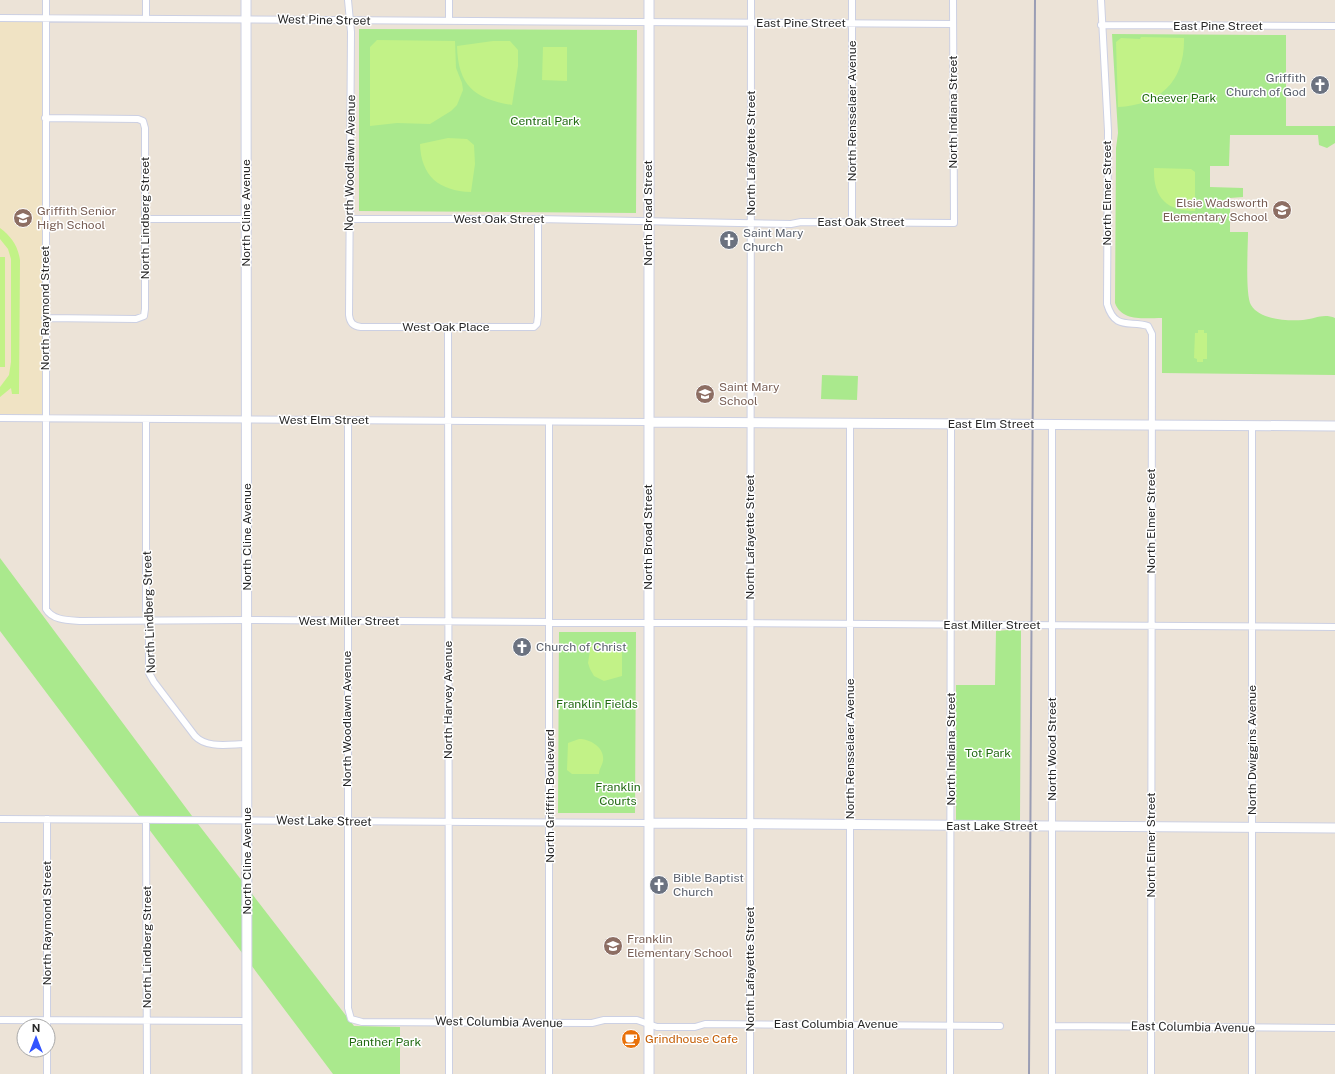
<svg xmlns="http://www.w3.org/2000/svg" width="1335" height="1074" viewBox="0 0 1335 1074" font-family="'Public Sans',sans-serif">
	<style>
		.education { fill: #f0e3c4 }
		.green { fill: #aae98d }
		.pitch { fill: #c2f287 }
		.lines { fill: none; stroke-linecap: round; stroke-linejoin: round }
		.street-casing { stroke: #ccd0e3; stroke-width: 8 }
		.secondary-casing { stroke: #ccd0e3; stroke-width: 11 }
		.street { stroke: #fff; stroke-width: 6 }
		.secondary { stroke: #fff; stroke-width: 9 }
		.rail { stroke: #9a9db4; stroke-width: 2 }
		.labels { text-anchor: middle; stroke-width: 3; stroke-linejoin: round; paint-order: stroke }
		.street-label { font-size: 12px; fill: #272727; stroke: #fff }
		.worship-label { font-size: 12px; fill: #5b616d; stroke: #fff; text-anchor: start }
		.park-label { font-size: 12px; fill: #226a12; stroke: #fff }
		.education-label { font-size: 12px; fill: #785e54; stroke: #fff; text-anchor: start }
		.food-label { font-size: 12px; fill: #c56008; stroke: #fff; text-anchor: start }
	</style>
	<rect width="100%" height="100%" fill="#ece3d7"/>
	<path class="education" d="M0,18H45L46,418H0Z"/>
	<path class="green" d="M359,29L637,30L636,213L359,211Z
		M1112,34L1286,35V126H1335V143L1327,148L1319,145L1318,135H1230L1229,166H1210V187L1243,188V197L1230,198V232H1248C1248,248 1245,294 1251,305C1260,320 1287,321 1303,320C1315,319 1323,313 1335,318V375L1162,373V318C1145,318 1122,322 1115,303L1116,148L1118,133Z
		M822,375L858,376L857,400L821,399Z
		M0,558L195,820L354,1026L400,1027V1074H333L0,631Z
		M1021,629L1020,821H956V685H995L996,631Z
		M559,632H636L635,813H558Z"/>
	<path class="pitch" d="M1141,37L1184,38C1185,81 1160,105 1118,107L1116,42L1121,38L1140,39Z
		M377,40L455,41L456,68L462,83L463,90L457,105L451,111L430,124L397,123L370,126V47Z
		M493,41H510L518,50V66L512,105C475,99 458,86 457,46Z
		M543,47H567V81L542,80Z
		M448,138L467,139L474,145L475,164L471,192C439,191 421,176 420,144Z
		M1154,168L1191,169L1195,172V211C1166,211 1153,197 1154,168Z
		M0,228C11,236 18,246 20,260L19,394H12L11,388L0,397V387L9,375L11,362V259L8,249L0,239Z
		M0,257H5V367H0Z
		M1198,330H1204V333H1207V359H1203V362H1197V359L1194,358L1195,333H1198Z
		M591,645H618L622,649V676L604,681L594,676L590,669L588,663Z
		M579,739C591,739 605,748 603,761C602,766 599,769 599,774H572L567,770L568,743Z"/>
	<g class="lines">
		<defs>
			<path id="street" d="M46,0V609C53,621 69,620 82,621L247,620L1335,627
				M146,0V19
				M348,0L351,32L349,315C350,323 353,326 361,327H534L537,324L538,316V219
				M1101,0L1108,131L1107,304C1115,331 1130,320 1148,326L1152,334L1151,1074
				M0,18L953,24
				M449,21V0
				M1101,25L1335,26
				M45,118L138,119L143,121L145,128V309L144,316L136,319L45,318
				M145,219H246
				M351,219H538L791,224L801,222L954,223L953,0
				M852,222V0
				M448,327L449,1074
				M0,418L648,422
				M146,419V610L149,628V673L154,682L195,736C207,749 230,744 247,744
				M348,420V1008L351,1019L362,1022L592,1023L604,1020H637L657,1027H695L705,1024L1000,1026
				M0,819L648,823
				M146,820L147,1074
				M0,1020L247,1021
				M47,1026V819
				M1052,1026L1335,1028
				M47,1050V1074
				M549,1074V422
				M750,1074L751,0
				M850,1074V423
				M950,1074L951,424
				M1052,1074V425
				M1252,1074V426"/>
			<path id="secondary" d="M246,0L247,1074
				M649,0V1074
				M648,422L1335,426
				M648,823L1335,828"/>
		</defs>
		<use href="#street" class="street-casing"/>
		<use href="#secondary" class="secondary-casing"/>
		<use href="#street" class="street"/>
		<use href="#secondary" class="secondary"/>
		<path class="rail" d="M1029,1074L1035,0"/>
	</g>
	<defs>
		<symbol id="church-disc" viewBox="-11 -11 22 22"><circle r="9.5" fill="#6b7280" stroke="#fff"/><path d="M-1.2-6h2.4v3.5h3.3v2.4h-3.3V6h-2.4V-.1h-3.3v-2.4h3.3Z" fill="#fff"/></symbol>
		<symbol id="school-disc" viewBox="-11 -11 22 22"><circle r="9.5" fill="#8d6e63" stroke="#fff"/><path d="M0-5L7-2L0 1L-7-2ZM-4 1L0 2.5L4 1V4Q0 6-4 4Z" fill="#fff"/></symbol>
		<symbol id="cafe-disc" viewBox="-11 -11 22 22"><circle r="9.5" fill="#e8710a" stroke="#fff"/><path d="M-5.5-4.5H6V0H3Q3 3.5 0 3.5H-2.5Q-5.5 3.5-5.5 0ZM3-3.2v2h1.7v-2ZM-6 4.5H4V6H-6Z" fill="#fff"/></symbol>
	</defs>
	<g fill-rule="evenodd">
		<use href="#church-disc" x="1309" y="74" width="22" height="22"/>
		<use href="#school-disc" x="1271" y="199" width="22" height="22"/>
		<use href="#school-disc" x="12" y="207" width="22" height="22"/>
		<use href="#church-disc" x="718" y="229" width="22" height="22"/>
		<use href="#school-disc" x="694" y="383" width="22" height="22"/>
		<use href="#church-disc" x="511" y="636" width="22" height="22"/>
		<use href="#church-disc" x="648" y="874" width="22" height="22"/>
		<use href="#school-disc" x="602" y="935" width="22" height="22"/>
		<use href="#cafe-disc" x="620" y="1028" width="22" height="22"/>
	</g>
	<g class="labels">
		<g class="street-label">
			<text transform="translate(324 20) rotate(1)" y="4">West Pine Street</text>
			<text x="801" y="27">East Pine Street</text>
			<text x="1218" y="30">East Pine Street</text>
			<text transform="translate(852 111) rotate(-90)" y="4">North Rensselaer Avenue</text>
			<text transform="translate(953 112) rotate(-90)" y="4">North Indiana Street</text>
			<text transform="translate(751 153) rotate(-90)" y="4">North Lafayette Street</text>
			<text transform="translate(350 163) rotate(-89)" y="4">North Woodlawn Avenue</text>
			<text transform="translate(1107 193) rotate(-90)" y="4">North Elmer Street</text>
			<text transform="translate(246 213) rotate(-90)" y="4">North Cline Avenue</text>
			<text transform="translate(648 213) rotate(-90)" y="4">North Broad Street</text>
			<text transform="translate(145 218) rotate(-90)" y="4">North Lindberg Street</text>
			<text x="499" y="223">West Oak Street</text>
			<text x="861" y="226">East Oak Street</text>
			<text transform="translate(45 308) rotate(-90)" y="4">North Raymond Street</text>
			<text x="446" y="331">West Oak Place</text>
			<text x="324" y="424">West Elm Street</text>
			<text x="991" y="428">East Elm Street</text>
			<text transform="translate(1151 521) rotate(-90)" y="4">North Elmer Street</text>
			<text transform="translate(247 537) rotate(-90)" y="4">North Cline Avenue</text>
			<text transform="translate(648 537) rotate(-90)" y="4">North Broad Street</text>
			<text transform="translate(750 537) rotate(-90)" y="4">North Lafayette Street</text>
			<text transform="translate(149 612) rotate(-92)" y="4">North Lindberg Street</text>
			<text x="349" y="625">West Miller Street</text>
			<text x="992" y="629">East Miller Street</text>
			<text transform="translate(448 700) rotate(-90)" y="4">North Harvey Avenue</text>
			<text transform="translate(347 719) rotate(-90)" y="4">North Woodlawn Avenue</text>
			<text transform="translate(850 749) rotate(-90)" y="4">North Rensselaer Avenue</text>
			<text transform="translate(951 749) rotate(-90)" y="4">North Indiana Street</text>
			<text transform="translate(1052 749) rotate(-90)" y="4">North Wood Street</text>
			<text transform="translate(1252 750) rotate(-90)" y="4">North Dwiggins Avenue</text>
			<text transform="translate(550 796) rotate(-90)" y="4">North Griffith Boulevard</text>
			<text transform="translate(324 821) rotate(1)" y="4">West Lake Street</text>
			<text x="992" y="830">East Lake Street</text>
			<text transform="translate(1151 845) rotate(-90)" y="4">North Elmer Street</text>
			<text transform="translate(247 861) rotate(-90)" y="4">North Cline Avenue</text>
			<text transform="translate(47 923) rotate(-90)" y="4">North Raymond Street</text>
			<text transform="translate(147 947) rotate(-90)" y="4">North Lindberg Street</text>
			<text transform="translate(750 969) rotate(-90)" y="4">North Lafayette Street</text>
			<text transform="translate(499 1022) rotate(1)" y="4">West Columbia Avenue</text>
			<text x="836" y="1028">East Columbia Avenue</text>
			<text transform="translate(1193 1027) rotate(1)" y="4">East Columbia Avenue</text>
		</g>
		<g class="worship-label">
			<text x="1306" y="82" text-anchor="end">Griffith<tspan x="1306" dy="14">Church of God</tspan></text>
			<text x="743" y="237">Saint Mary<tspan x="743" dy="14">Church</tspan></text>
			<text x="536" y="651">Church of Christ</text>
			<text x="673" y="882">Bible Baptist<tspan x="673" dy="14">Church</tspan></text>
		</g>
		<g class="park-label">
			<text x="1179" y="102">Cheever Park</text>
			<text x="545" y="125">Central Park</text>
			<text x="597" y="708">Franklin Fields</text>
			<text x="988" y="757">Tot Park</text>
			<text x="618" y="791">Franklin<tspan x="618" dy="14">Courts</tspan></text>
			<text x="385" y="1046">Panther Park</text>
		</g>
		<g class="education-label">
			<text x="1268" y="207" text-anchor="end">Elsie Wadsworth<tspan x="1268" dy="14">Elementary School</tspan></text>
			<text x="37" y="215">Griffith Senior<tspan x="37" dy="14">High School</tspan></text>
			<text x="719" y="391">Saint Mary<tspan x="719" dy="14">School</tspan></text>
			<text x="627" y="943">Franklin<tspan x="627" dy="14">Elementary School</tspan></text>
		</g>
		<g class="food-label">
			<text x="645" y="1043">Grindhouse Cafe</text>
		</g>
	</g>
	<g transform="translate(36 1038)"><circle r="19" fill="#ffffff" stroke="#a9a9a9"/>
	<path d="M0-3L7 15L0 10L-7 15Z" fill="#3153ff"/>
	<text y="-6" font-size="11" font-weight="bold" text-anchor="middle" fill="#272727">N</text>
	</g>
</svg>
